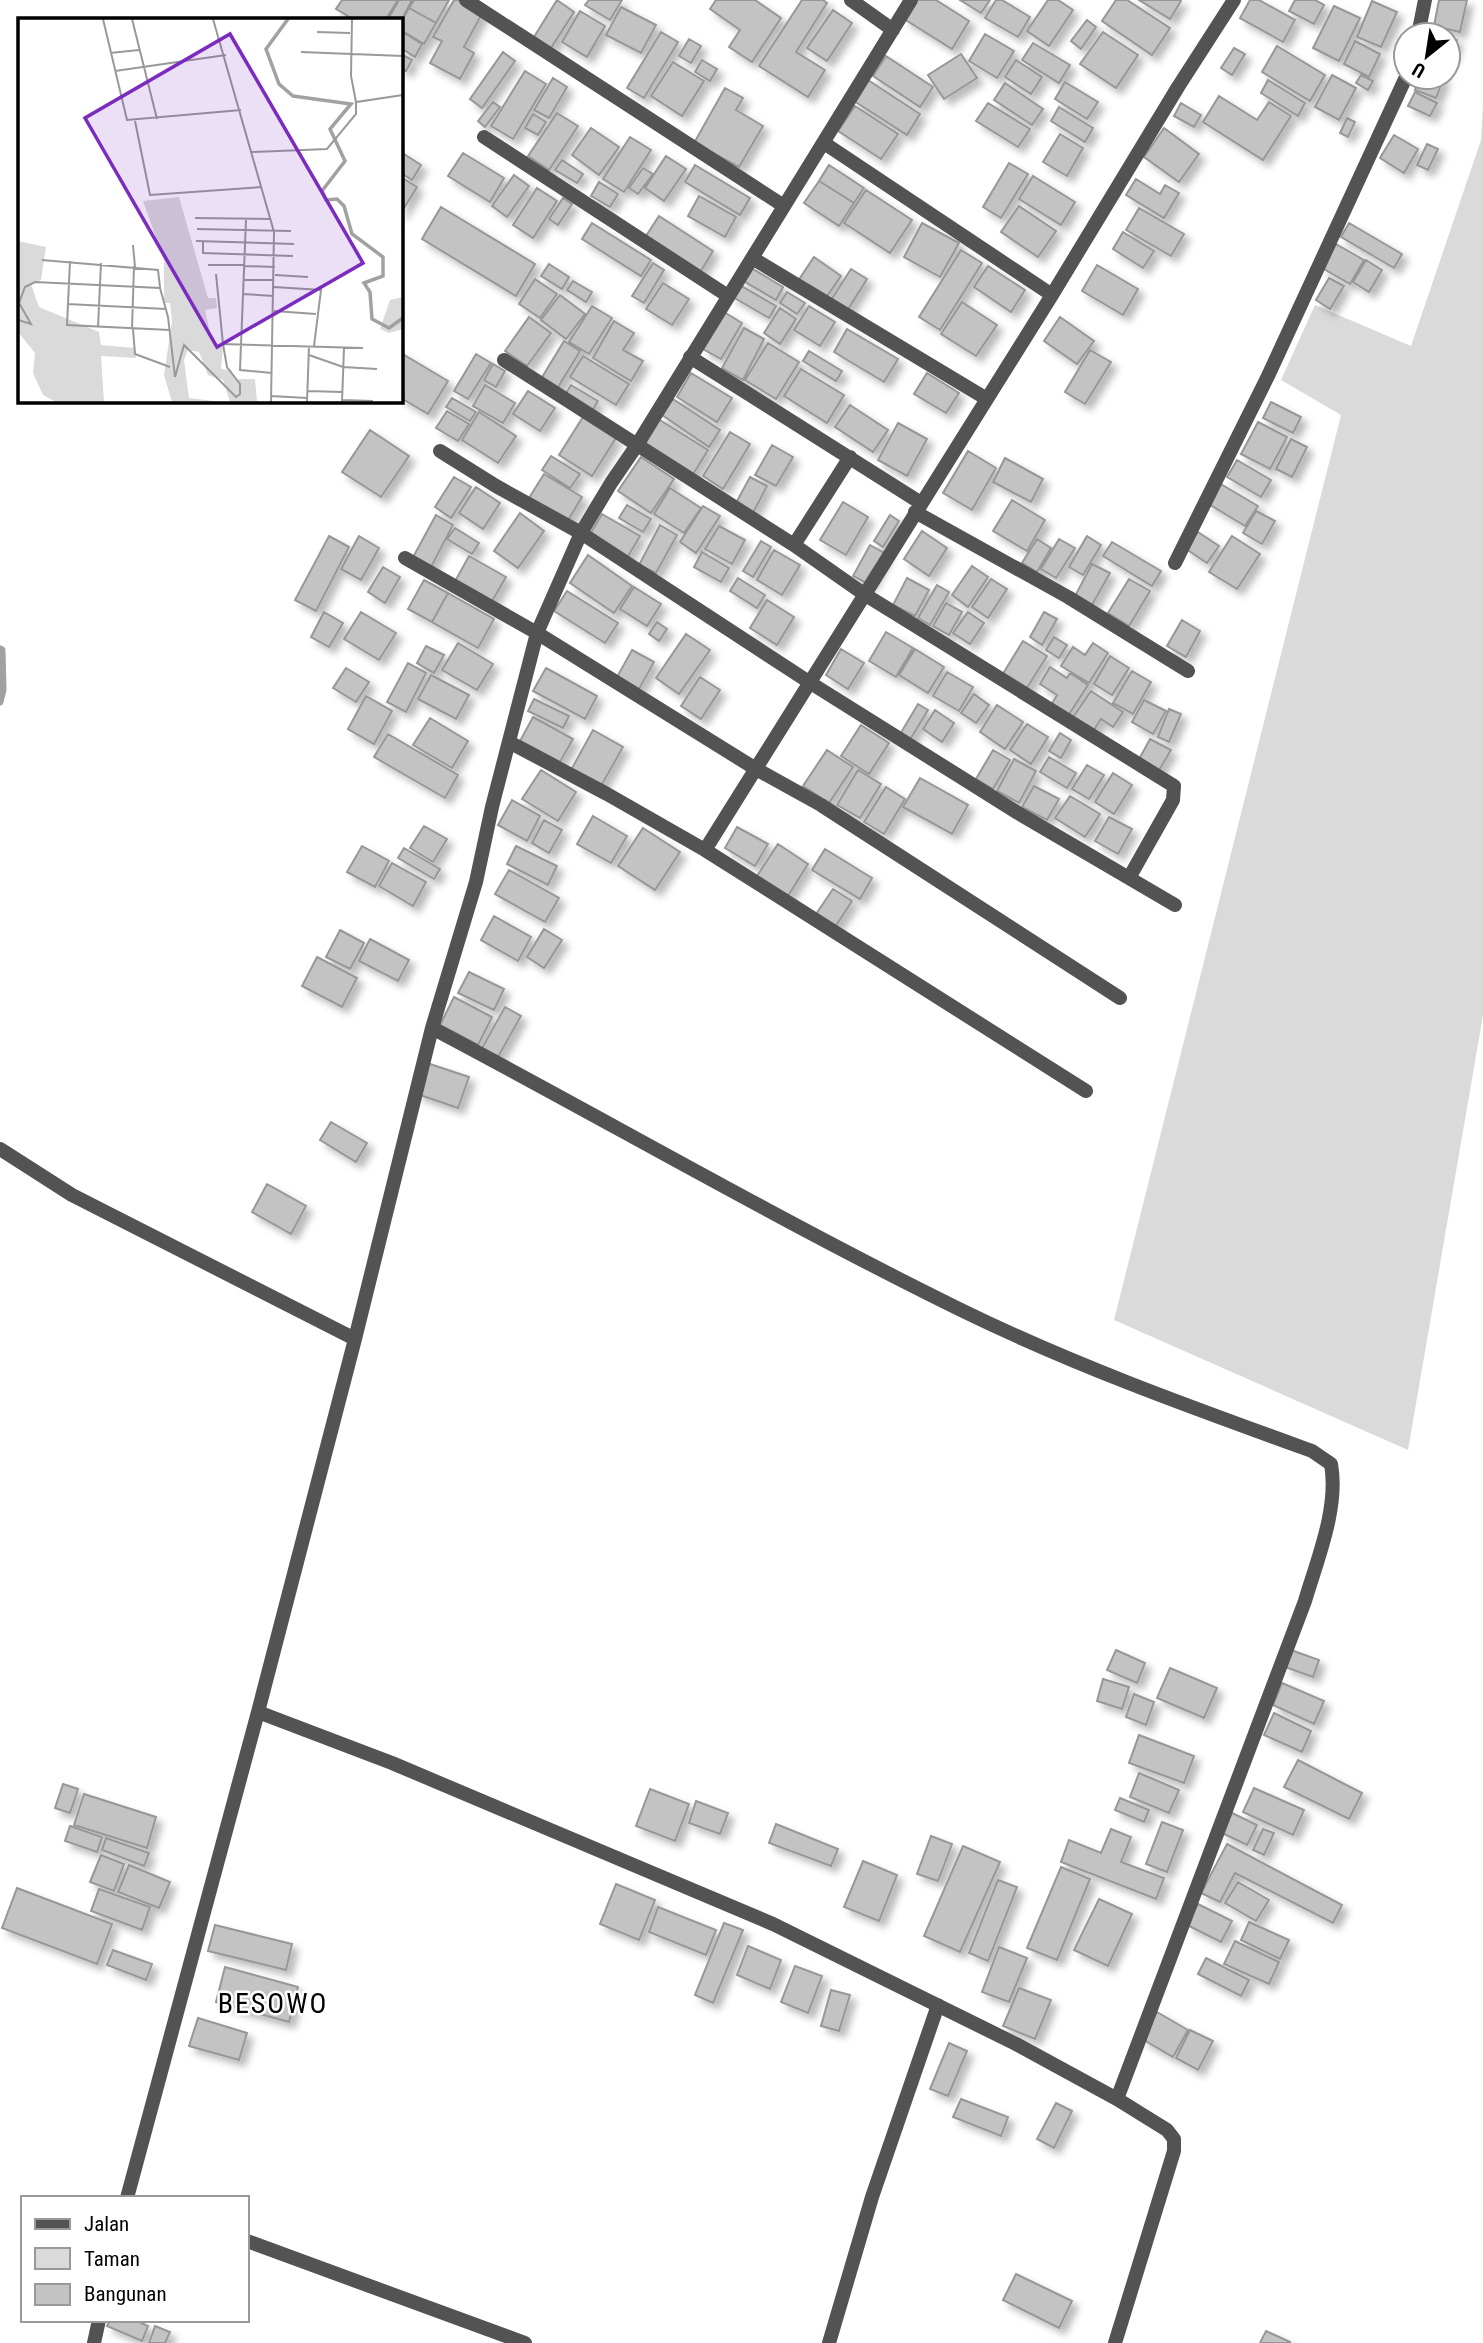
<svg xmlns="http://www.w3.org/2000/svg" width="1483" height="2343" viewBox="0 0 1483 2343" font-family="'Roboto Condensed',sans-serif">
	<style>
		.green { fill: #dadada }
		.lines { fill: none; stroke-linecap: round; stroke-linejoin: round }
		.stream { stroke: #a1a1a1; stroke-width: 7 }
		.building { fill: #c3c3c3; stroke: #979797; stroke-width: 2; filter: url(#shadow) }
		.street { stroke: #535353; stroke-width: 14 }
		.labels { text-anchor: middle; stroke-width: 5; stroke-linejoin: round; paint-order: stroke }
		.quarter-label { font-size: 28px; letter-spacing: 2px; fill: #000; stroke: #fff }
		.inset-river { fill: none; stroke: #a1a1a1; stroke-width: 3.5 }
		.inset-road { fill: none; stroke: #999; stroke-width: 2 }
		.view { fill: #7b2cbf; fill-opacity: 0.15; stroke: #7b2cbf; stroke-width: 3.5 }
		.inset-edge { fill: none; stroke: #000; stroke-width: 3.5 }
	</style>
	<defs>
		<filter id="shadow"><feDropShadow dx="6" dy="6" stdDeviation="3.5" flood-color="#0004"/></filter>
	</defs>
	<rect width="100%" height="100%" fill="#fff"/>
	<path class="green" d="M1483,103V1015L1408,1450L1114,1320L1341,415L1281,380L1315,305L1411,346L1481,140Z"/>
	<g class="lines">
		<path class="stream" d="M0,649L2,650L3,690L0,702"/>
	</g>
	<path class="building" d="M342,0H398L386,19H353L336,9Z
		M399,0H412L401,21L388,19Z
		M414,0H449L436,23L409,8Z
		M454,0H461L483,12L464,47L474,53L460,79L430,63L442,41L433,37Z
		M557,0L574,12L551,48L534,37Z
		M589,0H622L610,20L585,5Z
		M716,0H755L781,18L752,62L729,47L740,30L710,9Z
		M802,0H823L827,3L796,52L825,70L808,97L759,66Z
		M916,0H936L969,21L952,49L904,19Z
		M960,0H990L981,13Z
		M996,0H1002L1030,17L1018,37L985,18Z
		M1048,0H1058L1073,10L1049,46L1027,31Z
		M1116,0H1127L1170,28L1152,55L1102,21Z
		M1139,0H1180L1181,1L1170,19Z
		M1250,0H1259L1295,20L1283,42L1240,18Z
		M1295,0H1315L1324,5L1314,24L1289,11Z
		M1439,0H1467L1460,32L1434,26Z
		M1372,1L1397,12L1381,47L1357,37Z
		M1334,6L1360,18L1339,61L1313,48Z
		M621,7L656,25L641,53L606,35Z
		M409,8L436,23L424,44L401,30V22Z
		M833,10L852,23L827,61L807,48Z
		M580,11L605,26L587,57L562,42Z
		M1087,20L1096,27L1081,49L1071,41Z
		M401,31L422,44L415,57L401,48Z
		M661,32L678,42L644,98L627,88Z
		M1103,32L1138,55L1116,88L1080,64Z
		M985,34L1014,51L997,78L969,61Z
		M1448,37L1457,40L1450,59L1448,58Z
		M689,39L701,46L691,63L679,56Z
		M1355,41L1380,54L1369,77L1344,64Z
		M1033,43L1070,65L1059,83L1022,60Z
		M1277,46L1325,75L1310,101L1262,72Z
		M1234,48L1245,54L1232,75L1221,68Z
		M503,52L515,61L482,108L470,99Z
		M401,54L412,60L406,71L401,68Z
		M961,54L977,78L944,99L928,75Z
		M886,56L933,87L920,107L873,76Z
		M702,60L717,69L710,81L695,72Z
		M1016,60L1042,77L1031,94L1005,77Z
		M673,62L704,81L682,116L651,96Z
		M525,71L546,84L513,139L491,126Z
		M1332,75L1356,88L1339,120L1315,107Z
		M1361,75L1373,81L1368,90L1356,83Z
		M1420,77H1444L1436,98L1415,90Z
		M553,78L567,87L549,118L534,110Z
		M868,80L920,114L907,135L854,101Z
		M1268,80L1305,103L1298,116L1261,93Z
		M1065,82L1098,102L1087,119L1055,99Z
		M1005,83L1043,109L1032,125L994,100Z
		M725,88L743,98L736,110L763,126L739,167L694,143Z
		M1415,92L1437,103L1430,116L1408,106Z
		M1219,96L1257,120L1269,102L1291,116L1263,160L1203,122Z
		M493,102L500,107L485,127L478,121Z
		M988,103L1030,129L1018,147L976,121Z
		M1181,103L1201,115L1194,127L1174,116Z
		M855,106L898,134L881,159L838,131Z
		M1059,107L1093,128L1085,142L1051,121Z
		M557,113L578,126L549,170L528,156Z
		M533,114L546,122L538,135L525,128Z
		M1347,118L1355,122L1348,137L1340,133Z
		M591,128L619,147L599,175L572,155Z
		M1164,128L1199,154L1179,182L1144,157Z
		M1060,134L1083,148L1067,176L1043,162Z
		M1394,135L1418,149L1404,173L1380,158Z
		M630,137L651,150L624,192L603,179Z
		M1427,144L1438,149L1428,170L1417,165Z
		M401,152L421,165L412,180L401,173Z
		M463,153L504,178L490,202L448,176Z
		M666,156L686,169L664,201L645,188Z
		M562,160L583,174L577,183L555,170Z
		M1009,163L1028,174L1001,218L983,207Z
		M695,165L750,198L740,215L685,182Z
		M829,165L864,188L854,203L819,181Z
		M643,168L653,174L638,194L629,188Z
		M514,175L529,186L507,217L492,206Z
		M1033,176L1075,202L1061,225L1019,199Z
		M401,177L417,187L401,213Z
		M1136,179L1160,194L1165,185L1179,193L1164,218L1126,195Z
		M819,181L854,203L839,226L804,203Z
		M599,182L618,194L610,207L591,196Z
		M537,188L557,201L533,238L513,225Z
		M866,190L912,220L890,253L844,223Z
		M699,196L736,217L725,237L688,216Z
		M563,198L572,204L558,225L549,219Z
		M1019,206L1056,231L1038,257L1001,232Z
		M441,207L535,264L516,296L422,239Z
		M1139,208L1184,234L1171,256L1126,230Z
		M659,216L713,251L701,271L646,236Z
		M592,223L651,260L641,276L582,239Z
		M922,223L959,243L940,277L904,257Z
		M1349,223L1402,254L1394,268L1341,237Z
		M1123,232L1154,251L1143,268L1113,249Z
		M1336,244L1364,260L1350,284L1322,268Z
		M961,250L982,263L940,330L919,317Z
		M814,257L841,276L825,299L798,281Z
		M1366,260L1382,270L1369,292L1353,282Z
		M653,263L664,270L644,303L632,296Z
		M549,264L569,277L562,289L541,276Z
		M1097,265L1138,289L1123,315L1082,291Z
		M748,266L783,287L776,300L740,279Z
		M988,266L1025,290L1011,312L974,287Z
		M851,269L867,279L847,311L831,300Z
		M1329,278L1344,286L1330,309L1316,300Z
		M535,279L557,294L540,318L519,304Z
		M573,281L592,292L586,302L567,290Z
		M663,283L689,299L672,325L646,309Z
		M738,284L776,306L769,318L731,296Z
		M787,292L805,303L797,314L780,303Z
		M560,295L585,314L566,339L541,320Z
		M962,302L997,325L976,356L941,334Z
		M592,306L612,318L589,354L569,342Z
		M809,306L835,322L820,346L794,330Z
		M780,308L796,319L780,344L764,333Z
		M724,312L742,323L721,359L703,349Z
		M529,317L551,333L527,366L505,351Z
		M1060,317L1094,341L1077,364L1044,341Z
		M614,321L634,333L623,350L643,361L631,381L593,358Z
		M744,328L764,339L743,380L722,368Z
		M847,329L898,359L884,382L834,352Z
		M564,341L580,351L557,389L541,379Z
		M768,343L799,362L776,399L745,380Z
		M1090,350L1111,362L1085,404L1065,392Z
		M809,351L842,371L836,381L803,361Z
		M401,353L448,381L428,414L401,398Z
		M476,354L491,363L468,399L454,391Z
		M583,356L629,384L616,405L570,377Z
		M493,364L505,371L496,387L484,380Z
		M801,369L844,395L827,423L784,396Z
		M691,373L732,398L717,422L677,397Z
		M927,373L959,393L946,413L914,394Z
		M485,385L515,403L503,423L473,406Z
		M571,385L598,401L591,413L564,396Z
		M528,391L555,408L540,431L513,414Z
		M452,398L476,412L470,421L446,407Z
		M673,399L720,430L709,447L662,415Z
		M1271,402L1301,417L1293,433L1263,418Z
		M850,405L888,430L873,452L835,427Z
		M447,411L469,424L458,441L436,428Z
		M479,412L516,436L498,463L462,440Z
		M583,417L616,438L592,476L559,455Z
		M655,417L708,450L692,476L639,443Z
		M1258,422L1287,437L1270,469L1241,454Z
		M898,423L927,439L907,476L878,460Z
		M370,430L409,456L381,497L342,472Z
		M730,432L750,444L723,489L703,476Z
		M1291,439L1307,447L1292,477L1276,469Z
		M772,445L793,457L776,486L755,475Z
		M968,451L996,468L972,510L943,493Z
		M551,456L580,474L570,488L542,470Z
		M641,457L674,479L651,513L618,491Z
		M1005,458L1043,479L1031,502L993,482Z
		M1237,460L1271,480L1261,497L1227,477Z
		M544,474L582,497L567,522L529,498Z
		M454,477L471,487L451,518L435,507Z
		M750,477L767,486L753,513L736,503Z
		M1219,483L1258,506L1245,526L1207,503Z
		M476,487L500,503L483,529L459,513Z
		M670,488L701,508L684,533L654,514Z
		M1012,500L1045,520L1027,551L993,531Z
		M843,502L868,517L846,555L820,540Z
		M627,505L651,519L643,532L619,518Z
		M703,506L720,516L696,553L680,542Z
		M1256,511L1275,521L1262,544L1243,533Z
		M520,513L544,531L518,568L494,551Z
		M602,514L640,536L627,558L589,536Z
		M436,515L453,525L430,569L412,559Z
		M890,515L899,521L883,547L874,541Z
		M660,525L677,535L656,573L639,565Z
		M719,526L745,540L732,564L705,549Z
		M455,528L479,543L472,554L447,539Z
		M922,531L947,548L929,576L904,559Z
		M1198,532L1219,546L1207,563L1186,549Z
		M329,536L349,547L316,611L295,600Z
		M359,536L379,548L361,580L341,569Z
		M1087,536L1101,545L1083,575L1069,567Z
		M1232,536L1260,554L1237,589L1209,572Z
		M1037,539L1051,548L1037,572L1022,563Z
		M1059,539L1075,548L1056,578L1041,569Z
		M761,541L771,547L753,577L743,571Z
		M1112,542L1161,571L1152,586L1103,556Z
		M870,545L886,554L870,585L853,576Z
		M774,550L800,565L782,595L757,580Z
		M702,552L729,568L721,582L694,567Z
		M588,555L632,586L614,613L570,583Z
		M469,556L506,577L491,603L454,583Z
		M1092,564L1110,573L1092,605L1075,596Z
		M972,566L988,577L968,607L952,595Z
		M383,567L400,577L385,603L368,592Z
		M738,578L765,595L757,608L730,591Z
		M907,578L929,590L915,616L893,605Z
		M991,579L1007,589L988,618L972,607Z
		M1129,579L1150,591L1129,626L1108,613Z
		M424,580L448,593L432,622L408,609Z
		M937,585L949,592L930,625L918,618Z
		M634,587L661,604L647,626L620,609Z
		M567,591L618,623L605,643L554,611Z
		M448,593L494,619L478,648L432,622Z
		M767,600L794,617L777,645L750,628Z
		M946,603L962,612L949,635L933,626Z
		M324,612L343,623L329,647L311,637Z
		M361,612L396,633L379,660L344,639Z
		M968,612L984,623L970,644L953,633Z
		M1044,612L1057,619L1042,645L1030,637Z
		M1182,620L1200,631L1186,657L1167,646Z
		M657,622L667,629L659,641L649,634Z
		M886,632L913,648L896,677L869,661Z
		M686,634L710,650L679,694L656,678Z
		M1054,637L1067,645L1059,658L1046,650Z
		M1023,641L1047,656L1025,691L1001,677Z
		M458,643L493,664L477,690L442,670Z
		M1093,643L1108,653L1089,683L1061,666L1073,647L1085,655Z
		M426,646L444,655L434,673L417,663Z
		M841,649L864,663L848,689L826,675Z
		M915,649L944,667L928,693L899,675Z
		M632,650L654,662L639,689L617,677Z
		M1110,656L1129,668L1112,695L1094,684Z
		M408,663L426,673L406,712L387,702Z
		M1050,667L1067,678L1070,673L1088,685L1068,716L1051,705L1057,695L1040,684Z
		M346,668L369,682L356,702L333,688Z
		M546,668L597,696L585,719L533,691Z
		M1132,671L1151,682L1133,714L1113,703Z
		M947,672L973,687L959,711L933,696Z
		M431,675L469,695L456,719L418,699Z
		M700,677L720,690L701,719L681,706Z
		M1091,691L1123,712L1113,727L1101,719L1092,733L1071,720Z
		M974,694L989,705L976,723L961,713Z
		M366,696L392,711L374,744L348,729Z
		M534,699L569,716L563,728L528,711Z
		M1144,700L1166,711L1153,734L1132,722Z
		M918,704L928,710L908,743L899,736Z
		M997,705L1023,722L1005,749L980,732Z
		M1169,709L1181,714L1169,742L1158,737Z
		M935,710L954,723L942,742L923,729Z
		M533,717L573,739L560,762L520,741Z
		M430,718L468,741L452,768L413,745Z
		M1027,724L1048,737L1031,764L1010,750Z
		M861,725L889,743L869,774L841,756Z
		M593,730L623,747L601,786L571,770Z
		M1060,733L1071,740L1061,758L1049,751Z
		M388,734L458,775L445,798L374,757Z
		M1150,739L1171,750L1158,772L1138,761Z
		M827,750L853,767L829,803L803,786Z
		M993,750L1010,760L993,789L976,779Z
		M1049,757L1076,773L1067,788L1040,772Z
		M1014,759L1036,771L1019,803L997,791Z
		M1087,765L1104,775L1089,799L1072,789Z
		M541,770L576,792L558,821L522,799Z
		M858,770L881,784L860,818L837,805Z
		M1113,773L1132,785L1114,814L1095,802Z
		M920,778L968,805L952,834L903,807Z
		M1034,786L1059,799L1047,820L1022,807Z
		M886,787L905,799L884,834L864,822Z
		M1070,796L1100,814L1085,837L1055,818Z
		M512,800L540,816L527,841L498,825Z
		M593,816L627,836L611,863L577,844Z
		M1109,817L1132,829L1118,854L1095,841Z
		M544,820L562,830L549,853L532,843Z
		M424,826L447,839L433,862L410,848Z
		M737,827L768,844L755,866L725,848Z
		M643,828L680,852L655,890L618,866Z
		M778,844L808,864L788,896L757,876Z
		M362,846L389,861L375,887L347,872Z
		M516,846L557,866L548,885L507,864Z
		M404,848L440,869L434,879L398,858Z
		M825,849L872,878L860,899L812,870Z
		M392,863L426,882L413,906L379,886Z
		M509,870L559,898L545,922L495,894Z
		M833,889L852,901L835,927L816,914Z
		M494,916L531,937L518,961L481,940Z
		M544,929L562,940L544,968L527,957Z
		M340,930L364,943L350,969L326,957Z
		M370,939L409,960L398,981L359,961Z
		M317,957L357,978L342,1007L302,986Z
		M469,972L504,989L494,1010L458,993Z
		M454,997L492,1017L478,1045L440,1025Z
		M505,1007L521,1016L498,1057L482,1048Z
		M427,1063L469,1077L458,1108L417,1094Z
		M331,1122L367,1143L356,1162L320,1140Z
		M267,1184L306,1206L291,1234L252,1212Z
		M1116,1650L1145,1663L1137,1683L1107,1670Z
		M1291,1650L1319,1660L1313,1677L1285,1667Z
		M1170,1668L1217,1688L1204,1718L1157,1698Z
		M1103,1679L1129,1687L1122,1709L1097,1701Z
		M1282,1683L1324,1701L1314,1724L1273,1705Z
		M1134,1694L1154,1702L1146,1725L1126,1717Z
		M1274,1713L1311,1731L1302,1752L1264,1735Z
		M1139,1735L1194,1756L1184,1783L1129,1763Z
		M1298,1760L1362,1793L1349,1819L1284,1787Z
		M1139,1773L1179,1790L1169,1813L1130,1797Z
		M63,1784L78,1789L70,1813L55,1808Z
		M1254,1788L1304,1810L1293,1835L1243,1812Z
		M650,1789L689,1804L675,1841L636,1826Z
		M84,1794L156,1817L147,1848L74,1825Z
		M1120,1798L1149,1810L1144,1822L1115,1810Z
		M696,1801L728,1813L720,1834L689,1823Z
		M1232,1813L1257,1825L1247,1845L1222,1833Z
		M1162,1822L1183,1830L1167,1872L1146,1864Z
		M776,1824L838,1849L831,1866L769,1843Z
		M70,1826L102,1837L97,1852L65,1841Z
		M1111,1829L1131,1837L1121,1862L1164,1878L1156,1899L1061,1862L1069,1840L1101,1853Z
		M1263,1829L1274,1833L1264,1855L1253,1850Z
		M931,1836L952,1844L938,1881L917,1874Z
		M106,1838L149,1853L144,1866L102,1850Z
		M1227,1844L1342,1905L1333,1923L1235,1873L1220,1902L1201,1893Z
		M963,1846L1000,1862L960,1952L924,1936Z
		M101,1855L124,1864L114,1891L90,1882Z
		M863,1861L897,1875L879,1921L844,1907Z
		M129,1865L170,1882L159,1908L118,1892Z
		M1061,1867L1090,1879L1057,1960L1027,1948Z
		M998,1880L1017,1887L988,1961L969,1953Z
		M1238,1882L1269,1900L1256,1921L1225,1903Z
		M616,1884L655,1900L639,1940L600,1924Z
		M17,1888L112,1924L97,1964L2,1928Z
		M99,1889L150,1907L142,1930L91,1911Z
		M1099,1899L1132,1914L1108,1966L1074,1950Z
		M1198,1904L1232,1921L1221,1942L1187,1925Z
		M658,1907L716,1930L706,1955L649,1932Z
		M1249,1922L1289,1940L1280,1959L1241,1940Z
		M724,1923L743,1930L713,2003L695,1995Z
		M215,1925L292,1944L286,1970L208,1951Z
		M1235,1941L1279,1962L1269,1984L1224,1964Z
		M748,1946L781,1960L770,1989L737,1975Z
		M999,1947L1027,1958L1009,2002L982,1992Z
		M113,1950L152,1964L146,1980L107,1965Z
		M1206,1958L1249,1980L1241,1996L1198,1974Z
		M795,1966L822,1976L808,2013L781,2002Z
		M225,1967L298,1987L289,2022L216,2002Z
		M1019,1988L1051,2000L1035,2039L1003,2026Z
		M831,1990L850,1995L839,2031L821,2026Z
		M1157,2012L1188,2030L1173,2057L1142,2039Z
		M198,2018L247,2033L239,2060L189,2046Z
		M1190,2030L1213,2041L1198,2070L1176,2058Z
		M949,2043L967,2051L948,2096L930,2089Z
		M961,2099L1008,2117L1001,2136L953,2117Z
		M1056,2103L1072,2111L1054,2148L1037,2139Z
		M1016,2274L1072,2301L1059,2328L1003,2300Z
		M110,2320H135L148,2326L142,2341L107,2326Z
		M155,2326L170,2332L165,2343H149Z
		M1266,2331L1290,2342V2343H1260Z"/>
	<g class="lines">
		<path class="street" d="M466,0L784,206
			M851,0L893,30
			M1418,35L1425,0
			M484,137L728,296
			M824,143L1052,295
			M752,258L987,399
			M690,357L921,503
			M504,360L794,545L864,594L1174,786L1173,800L1129,878
			M440,451L496,486L581,533L809,682L1018,813L1175,905
			M915,512L1068,597L1188,671
			M794,545L850,457
			M405,558L537,633L756,769L821,805L1120,998
			M1175,563L1268,376L1406,77
			M509,742L607,794L705,850L1086,1091
			M705,850L1052,295L1178,87L1234,0
			M432,1028C608,1121 780,1221 959,1309C1073,1365 1193,1408 1312,1451L1331,1464C1339,1508 1317,1560 1305,1601L1117,2099
			M0,1149L72,1195L355,1339
			M258,1712L392,1763L773,1924L1016,2044L1117,2099L1167,2130L1174,2139V2151L1115,2343
			M127,2198L258,1712L355,1339L432,1028L476,882L492,807L537,633L581,533L611,483L637,445L911,0
			M247,2241L525,2343
			M94,2343L99,2320
			M829,2343L872,2197L938,2005"/>
	</g>
	<g class="labels">
		<g class="quarter-label">
			<text x="273" y="2013">BESOWO</text>
		</g>
	</g>
	<g transform="translate(18 18)">
		<rect width="385" height="385" fill="#fff"/>
		<path d="M161,179L190,280H198L199,290L187,292L192,315L199,330L205,329L203,351L213,352L217,361H237L239,384H212L205,362L190,357L181,334L170,332L166,342L171,380L204,384H154L146,357L154,303L152,285H146V242L125,183ZM0,223L28,229L23,262L13,266L21,289L81,314L83,327L117,330L118,340L83,338L86,384H38L25,377L15,355L17,335L0,314ZM385,279V311L371,315L362,311L372,282Z" fill="#dadada"/>
		<path class="inset-river" d="M270,1L248,31L261,66L275,78L333,86L312,111L327,143L304,173L308,182L319,181L326,188L334,216L365,239V258L346,265L352,274L354,301L371,310L385,300"/>
		<path class="inset-road" d="M85,1L109,102L223,92M114,1L139,101M195,1L256,214L253,384M334,1L333,58L338,84L385,77M299,14L332,15M283,34L385,38M92,35L121,32M97,53L208,37M117,103L132,177L244,169M385,121V153M234,134L309,131L338,96V84M177,200L253,201M228,202L222,352L254,355M179,211L273,213M178,223L276,226M185,223V235L275,238M115,227L117,249M24,242L140,252L142,269M52,243L49,307L152,312M190,247H226M226,248L257,249M198,256L205,326M257,257L290,259M225,262H256M256,269L303,272L296,328M225,276L256,278M49,286L148,291M256,293L298,296M0,302L13,306L1,285L7,269L17,264L142,270L150,299L157,359M80,309L83,245M114,311L116,248M115,311L117,336L152,349M291,337L325,349L359,351M157,359L166,327L218,379L222,376V366L209,349L205,326L345,330M289,373L324,374M253,378L289,380M324,382L355,383M289,384L291,328M324,384L326,330"/>
		<path class="view" d="M212,16L345,245L199,329L67,100Z"/>
		<rect width="385" height="385" class="inset-edge"/>
	</g>
	<rect x="21" y="2196" width="228" height="126" fill="#ffffff" stroke="#999999" stroke-width="2"/>
	<rect x="35" y="2219" width="35" height="10" fill="#535353" stroke="#999999" stroke-width="2"/>
	<text x="84" y="2231" font-size="21" fill="#000000">Jalan</text>
	<rect x="35" y="2248" width="35" height="21" fill="#dadada" stroke="#999999" stroke-width="2"/>
	<text x="84" y="2266" font-size="21" fill="#000000">Taman</text>
	<rect x="35" y="2284" width="35" height="21" fill="#c3c3c3" stroke="#999999" stroke-width="2"/>
	<text x="84" y="2301" font-size="21" fill="#000000">Bangunan</text>
	<g transform="translate(1427 56) rotate(210)"><circle r="33" fill="#ffffff" stroke="#999999" stroke-width="2"/>
	<path d="M0-5L12 26L0 18L-12 26Z" fill="#000000"/>
	<text y="-10" font-size="19" font-weight="bold" text-anchor="middle" fill="#000000">U</text>
	</g>
</svg>
